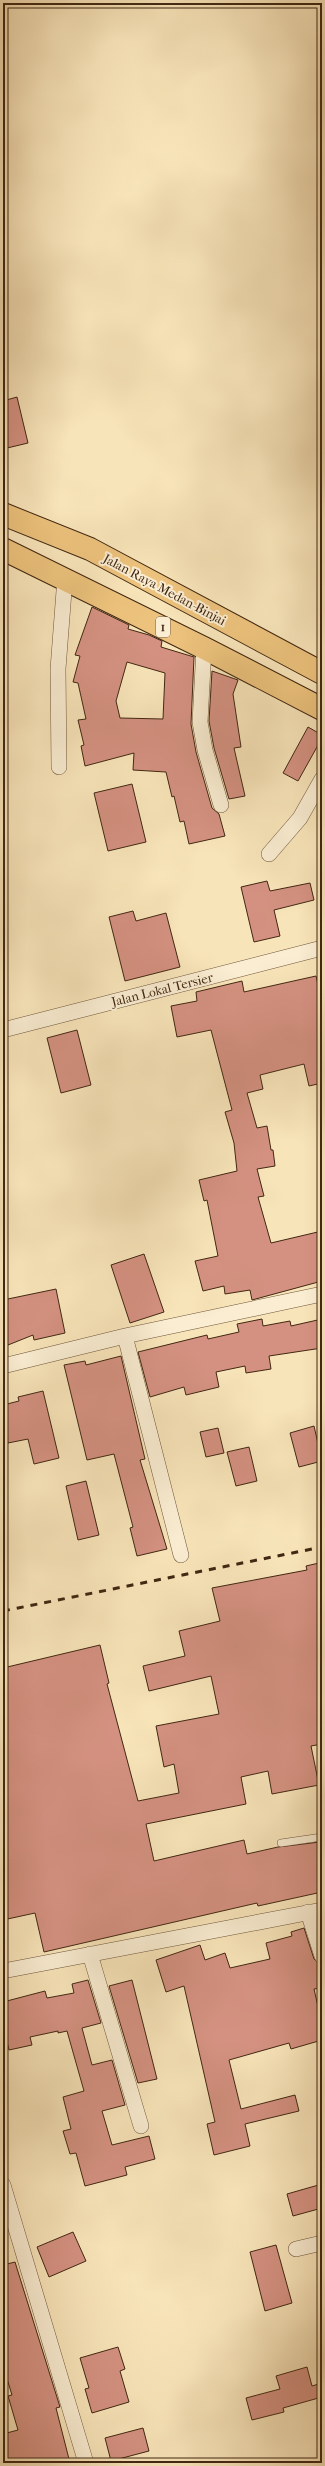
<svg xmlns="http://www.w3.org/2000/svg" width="325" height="2466" viewBox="0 0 325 2466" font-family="'IM FELL French Canon',serif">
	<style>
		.building { fill: #d49181; stroke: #412712; fill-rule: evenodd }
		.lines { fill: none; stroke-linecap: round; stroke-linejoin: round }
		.lane-casing { stroke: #6f563c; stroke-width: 8 }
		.street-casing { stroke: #6f563c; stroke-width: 16 }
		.primary-casing { stroke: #412712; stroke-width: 24 }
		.lane { stroke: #faedd2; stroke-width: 7 }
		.street { stroke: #faedd2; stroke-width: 15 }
		.primary { stroke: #ecc27c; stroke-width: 22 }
		.rail { stroke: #412712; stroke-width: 3; stroke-dasharray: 7 7; stroke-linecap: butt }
		.labels { text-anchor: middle; stroke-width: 4; stroke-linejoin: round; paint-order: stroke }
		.shield { fill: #faedd2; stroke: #78624c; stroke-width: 1 }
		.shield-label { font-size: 12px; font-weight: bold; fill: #412712 }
		.street-label { font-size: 13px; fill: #412712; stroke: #faedd2 }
	</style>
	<rect width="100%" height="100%" fill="#f8e4b9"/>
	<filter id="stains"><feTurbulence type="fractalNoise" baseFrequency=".005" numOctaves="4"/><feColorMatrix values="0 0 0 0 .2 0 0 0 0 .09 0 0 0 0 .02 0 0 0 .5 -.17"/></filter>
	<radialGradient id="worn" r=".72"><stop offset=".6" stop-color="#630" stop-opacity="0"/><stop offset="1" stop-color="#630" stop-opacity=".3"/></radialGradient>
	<path class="building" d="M17,397L28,443L3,449V401Z
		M92,607L129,625L128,629L149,635L162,641L161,647L194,657L191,724L196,752L212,808L219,814L225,836L189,844L184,821L180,822L174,796L172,797L166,772L133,770L134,753L85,766L81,746L84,745L78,720L86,719L78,683L73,682L80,656L75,655ZM127,662L165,673L163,719L120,718L116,701Z
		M212,671L238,680L233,694L241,747L234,748L245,796L229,799L214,748L209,721Z
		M308,727L322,735V738L298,781L283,773Z
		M132,784L146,842L108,851L94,793Z
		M267,881L270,891L310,883L314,900L274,910L280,936L254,942L241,887Z
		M133,911L136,921L166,913L180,967L125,981L109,917Z
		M316,976L322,1001V1083L309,1086L304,1064L260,1075L263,1089L247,1093L257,1128L267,1126L271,1150H273L275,1166L257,1169L264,1196L258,1197L271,1243L322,1231V1281L252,1300L250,1290L225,1294L224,1286L203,1291L195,1261L218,1256L207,1200L204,1201L199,1180L237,1171L234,1143L225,1112L232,1110L211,1030L177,1037L171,1006L197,1001L196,992L242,981L244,992Z
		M77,1030L91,1085L61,1093L47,1038Z
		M144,1254L164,1312L130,1323L111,1265Z
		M56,1289L65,1333L34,1340L33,1335L3,1347V1300Z
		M262,1319L263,1326L290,1321L291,1326L322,1319V1348L269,1356L271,1369L246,1373L245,1366L216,1372L219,1387L186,1395L184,1387L150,1397L138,1352L207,1335L208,1339L239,1332L237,1324Z
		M121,1356L145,1459L140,1460L167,1549L137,1556L130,1528L133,1527L114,1454L87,1460L64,1365L85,1361L86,1365Z
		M43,1391L59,1458L34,1464L28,1439L8,1443L3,1421V1405L19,1401L18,1397Z
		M314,1426L322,1461L299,1467L290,1433Z
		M218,1428L224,1453L206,1457L200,1432Z
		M249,1447L257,1481L236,1486L227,1452Z
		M86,1481L99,1535L78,1540L66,1486Z
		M319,1563L322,1574V1744L311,1746L319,1785L272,1794L268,1771L241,1777L246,1804L146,1824L154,1861L244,1840L247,1854L278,1847L320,1842L322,1892L258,1906L257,1903L44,1952L35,1913L3,1920V1668L100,1645L109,1683L107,1684L138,1801L179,1793L174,1764L164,1767L156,1726L219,1714L211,1676L149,1691L143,1666L185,1656L179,1631L220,1621L212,1588L307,1570L306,1566Z
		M304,1928L314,1959L322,1965V1988L314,1989L322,2024V2040L291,2049L289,2043L229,2060L241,2109L295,2095L299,2111L245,2124L250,2146L214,2155L207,2124L215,2122L184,1986L166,1992L156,1960L200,1945L205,1960L225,1953L230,1968L270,1959L266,1943L292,1936L291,1932Z
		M88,1980L101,2023L82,2028L92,2065L112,2060L125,2105L102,2111L112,2145L149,2136L155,2159L125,2167L127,2175L85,2186L76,2153L70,2154L63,2131L71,2129L63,2097L84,2091L67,2031L58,2033V2031L30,2037L32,2045L9,2050L3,2025V2002L45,1991L47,1998L74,1993L72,1984Z
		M132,1980L157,2079L138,2083L109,1986Z
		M322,2184V2208L293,2216L287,2194Z
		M73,2232L86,2261L49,2277L37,2247Z
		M276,2245L292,2303L265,2311L250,2252Z
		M15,2262L60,2407L56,2408L70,2463H3V2434L18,2430L8,2396L12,2395L3,2366V2265Z
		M118,2347L125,2369L120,2371L129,2402L92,2413L85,2389L89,2388L80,2358Z
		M307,2367L312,2386L322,2383V2397L283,2408L284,2412L252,2420L246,2398L280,2389L276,2376Z
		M143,2428L149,2451L111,2461L105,2438Z"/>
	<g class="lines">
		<defs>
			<path id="lane" d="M281,1843L322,1837"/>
			<path id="street" d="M204,648L200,722L205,750L221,805
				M59,767L58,669L65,578
				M269,854L300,818L322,779
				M3,1030L322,948
				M125,1336L181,1555
				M3,1366L125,1336L322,1294
				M308,1912L322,1956
				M90,1954L141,2126
				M3,1971L322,1910
				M3,2185L86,2463
				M296,2249L322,2243"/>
			<path id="primary" d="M3,514L90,549L322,673
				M3,549L204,648L322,709"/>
		</defs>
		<use href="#lane" class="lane-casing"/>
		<use href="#street" class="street-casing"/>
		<use href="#primary" class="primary-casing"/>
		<use href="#lane" class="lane"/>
		<use href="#street" class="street"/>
		<use href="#primary" class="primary"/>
		<path class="rail" d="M3,1611L322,1547"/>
	</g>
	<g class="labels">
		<rect class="shield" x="156" y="617" width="14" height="20" rx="3"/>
		<g class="shield-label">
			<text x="163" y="631">1</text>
		</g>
		<g class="street-label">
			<text transform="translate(165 589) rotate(28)" y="5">Jalan Raya Medan-Binjai</text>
			<text transform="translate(162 989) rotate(-14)" y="5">Jalan Lokal Tersier</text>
		</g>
	</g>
	<rect width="325" height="2466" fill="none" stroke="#f8e4b9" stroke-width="16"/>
	<rect x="4" y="4" width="317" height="2458" fill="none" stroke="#412712" stroke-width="2"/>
	<rect x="8" y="8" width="309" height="2450" fill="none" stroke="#412712"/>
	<rect width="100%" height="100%" filter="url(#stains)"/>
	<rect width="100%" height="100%" fill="url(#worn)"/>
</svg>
